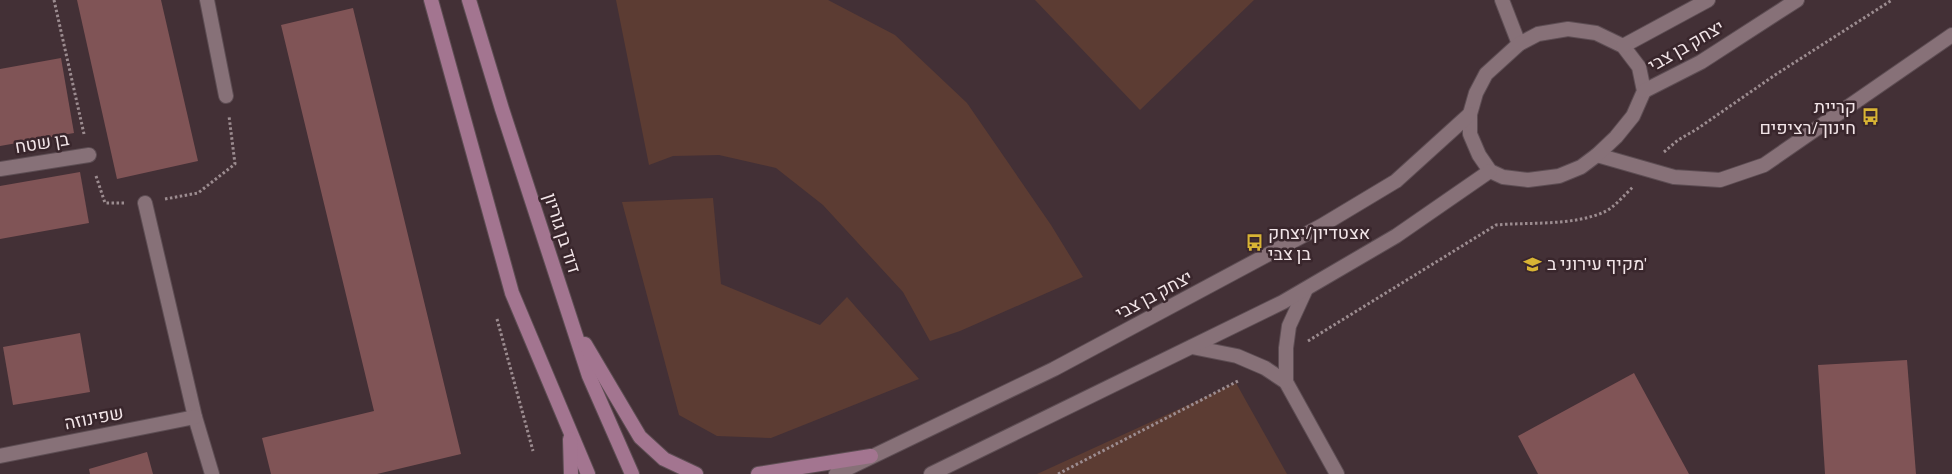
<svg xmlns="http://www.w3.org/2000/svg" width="1952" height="474" viewBox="0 0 1952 474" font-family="Barlow,Heebo,sans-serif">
  <rect width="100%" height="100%" fill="#433036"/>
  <g fill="#5c3c33">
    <polygon points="616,0 828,0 895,35 967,103 1051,225 1083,277 960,331 930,341 903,292 823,205 776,168 719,155 673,156 649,165"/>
    <polygon points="1035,0 1254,0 1140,110"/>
    <polygon points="713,198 721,284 820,325 847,297 919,379 771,438 717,436 679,415 622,202"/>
    <polygon points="1236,383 1287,474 1037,474"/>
  </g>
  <g fill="#805456">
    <polygon points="77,0 161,0 198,161 117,179"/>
    <polygon points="353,8 461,454 377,474 271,474 262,438 374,411 281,25"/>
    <polygon points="61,58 74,133 0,146 0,69"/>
    <polygon points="80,172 89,223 0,239 0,186"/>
    <polygon points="80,333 90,392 13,405 3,347"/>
    <polygon points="1907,360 1916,474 1825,474 1818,365"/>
    <polygon points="1634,373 1689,474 1538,474 1518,436"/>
    <polygon points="147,452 153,474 90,474 89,469"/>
  </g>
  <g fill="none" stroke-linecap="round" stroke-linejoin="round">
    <defs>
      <g id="minor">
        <polyline points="207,0 226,96"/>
        <polyline points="1502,0 1519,44"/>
        <polyline points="1597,155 1674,177 1720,180 1764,165 1952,35"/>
        <polyline points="0,169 89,155"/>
        <polyline points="145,203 195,417 212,474"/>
        <polyline points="1192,347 1237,356 1265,368 1286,382 1337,474"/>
        <polyline points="1286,382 1286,348 1289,326 1306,289"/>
        <polyline points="0,456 195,417"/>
      </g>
      <g id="tertiary">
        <polygon points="1568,29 1596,33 1623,46 1639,67 1644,91 1633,116 1616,137 1597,155 1581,167 1559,176 1528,180 1503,177 1490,171 1479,155 1470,134 1470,114 1476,93 1486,74 1519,44 1538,34"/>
        <polyline points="1623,46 1708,0"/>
        <polyline points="1644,91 1701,62 1797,0"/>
        <polyline points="836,474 1054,369 1321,226 1396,181 1470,114"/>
        <polyline points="931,474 1283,302 1396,236 1490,171"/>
      </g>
      <g id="secondary">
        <polyline points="431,0 512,293 588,474"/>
        <polyline points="469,0 502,109 589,376 632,474"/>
        <polyline points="585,344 640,437 664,459 696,474"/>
        <polyline points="570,439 571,474"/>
        <polyline points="758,474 871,456"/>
      </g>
    </defs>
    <use href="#minor" stroke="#5d4d53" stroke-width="16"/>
    <use href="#tertiary" stroke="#5d4d53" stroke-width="16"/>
    <use href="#secondary" stroke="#5d4d53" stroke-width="16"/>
    <g stroke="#9c8c90" stroke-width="3" stroke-dasharray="2.5 2.5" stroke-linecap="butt">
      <polyline points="54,0 84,134"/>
      <polyline points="1664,152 1678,140 1697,129 1775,75 1892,0"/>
      <polyline points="96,176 105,203 124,203"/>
      <polyline points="165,199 198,193 235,164 229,116"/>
      <polyline points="497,319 533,451"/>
      <path d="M1308 341 1496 225C1529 222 1573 226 1604 212 1614 208 1625 194 1633 187"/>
      <polyline points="1058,474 1238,381"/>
    </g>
    <use href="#minor" stroke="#877178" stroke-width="14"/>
    <use href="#tertiary" stroke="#877178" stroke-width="14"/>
    <use href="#secondary" stroke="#a37590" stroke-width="14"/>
  </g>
  <defs>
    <symbol id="bus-bare" viewBox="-9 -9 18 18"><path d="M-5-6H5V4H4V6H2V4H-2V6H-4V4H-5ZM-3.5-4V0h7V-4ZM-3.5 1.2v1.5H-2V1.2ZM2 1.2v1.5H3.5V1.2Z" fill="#d8b434" stroke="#39262c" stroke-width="2.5" paint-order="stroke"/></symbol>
    <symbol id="school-bare" viewBox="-9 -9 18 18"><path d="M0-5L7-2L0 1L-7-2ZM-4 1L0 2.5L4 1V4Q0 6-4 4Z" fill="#d8b434" stroke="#39262c" stroke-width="2.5" paint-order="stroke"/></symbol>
  </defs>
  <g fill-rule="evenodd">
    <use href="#bus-bare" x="1858" y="104" width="25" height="25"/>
    <use href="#bus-bare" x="1242" y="230" width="25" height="25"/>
    <use href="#school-bare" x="1520" y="252" width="25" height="25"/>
  </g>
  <g text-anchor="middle" stroke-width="5" stroke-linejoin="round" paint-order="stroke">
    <g font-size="18" fill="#f2e5e8" stroke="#39262c">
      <text transform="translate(1686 46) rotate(-30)" y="6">יצחק בן צבי</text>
      <text transform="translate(42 143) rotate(-9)" y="6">בן שטח</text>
      <text transform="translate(562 233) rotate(72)" y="6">דוד בן גוריון</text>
      <text transform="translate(1154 295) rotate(-28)" y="6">יצחק בן צבי</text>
      <text transform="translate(94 418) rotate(-11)" y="6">שפינוזה</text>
    </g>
    <g font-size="18" fill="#f2e5e8" stroke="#39262c" text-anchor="start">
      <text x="1856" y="113" text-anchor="end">קריית<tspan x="1856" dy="21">חינוך/רציפים</tspan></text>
      <text x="1268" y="239">אצטדיון/יצחק<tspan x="1268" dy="21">בן צבי</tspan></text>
      <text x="1547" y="270">מקיף עירוני ב'</text>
    </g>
  </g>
</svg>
